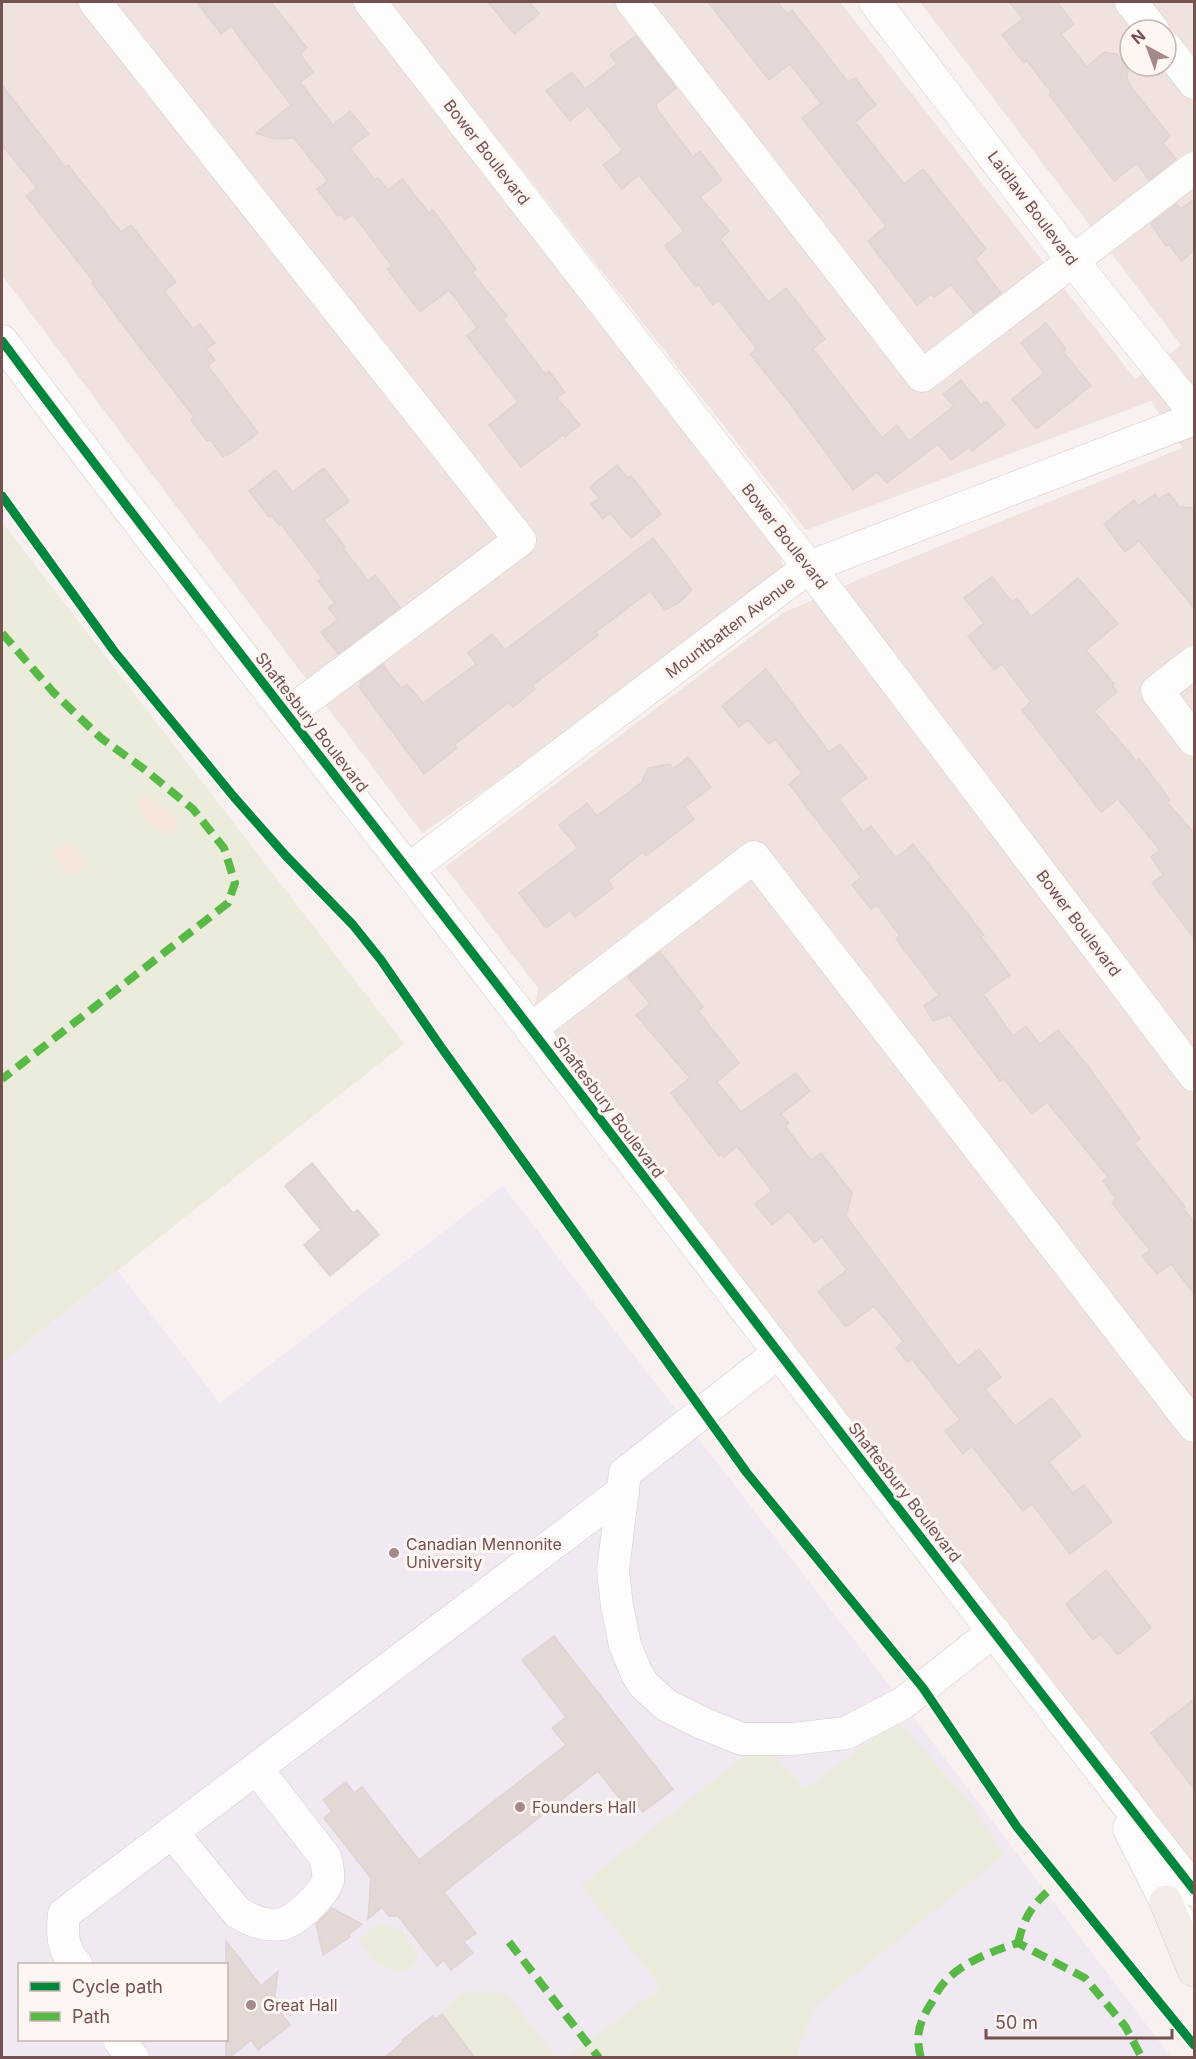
<svg xmlns="http://www.w3.org/2000/svg" width="1196" height="2059" viewBox="0 0 1196 2059" font-family="Inter,sans-serif">
  <rect width="100%" height="100%" fill="#f8f1f0"/>
  <g fill="#f0e2de" fill-rule="evenodd">
    <polygon points="2,2 355,2 777,545 788,583 422,833 2,275"/>
    <path d="M390 2H840L1135 379 1181 345 920 2H1194V1884L531 1029 538 988 445 867 783 613 869 575 1182 448 1151 401 806 530ZM1130 30H1166V66H1130Z"/>
  </g>
  <path fill="#f0e9f1" fill-rule="evenodd" d="M503 1186 903 1703 1171 2057 2 2058V1362L118 1271 220 1403ZM20 1964H226V2040H20Z"/>
  <g fill="#ebecdc">
    <polygon points="2,522 404,1044 2,1362"/>
    <polygon points="898,1720 973,1807 1004,1855 814,2007 796,2057 567,2058 661,1987 581,1885 761,1743 790,1771 805,1789"/>
    <polygon points="380,1923 402,1931 418,1954 416,1963 401,1973 378,1965 359,1939"/>
    <polygon points="462,1992 506,1993 556,2057 475,2057 442,2014"/>
  </g>
  <g fill="#f7e7db">
    <path d="M141 795C148 796 149 798 154 802 166 811 173 805 178 825L174 831 168 834C155 828 134 812 137 798Z"/>
    <path d="M68 843C81 848 91 865 77 874L65 872 54 857V849Z"/>
  </g>
  <g fill="#e4d8d7" stroke="#e0d3d2" stroke-width="1.5">
    <polygon points="197,2 271,2 307,48 300,54 313,72 300,82 333,125 350,111 369,134 350,148 375,180 378,178 388,190 402,179 429,213 433,210 476,269 472,272 507,316 503,319 545,374 549,371 565,392 557,398 580,425 565,437 563,435 521,467 489,425 518,402 467,336 477,327 449,290 420,312 387,269 392,266 353,214 345,220 340,214 338,216 317,189 328,181 294,138 275,139 256,133 291,105 231,26 221,34"/>
    <polygon points="488,2 529,2 539,14 514,34"/>
    <polygon points="708,2 778,2 787,14 792,10 848,82 855,78 876,105 855,122 904,184 923,169 986,249 975,259 1001,293 974,313 951,285 934,297 931,294 917,305 868,241 886,226 802,118 821,103 790,64 769,80"/>
    <polygon points="1009,2 1057,2 1074,24 1061,34 1087,67 1104,52 1117,54 1128,68 1127,80 1131,87 1170,136 1163,143 1176,159 1149,180 1137,163 1114,181 1049,94 1051,92 1027,61 1024,63 1002,35 1023,19"/>
    <polygon points="636,36 676,88 656,104 657,107 656,108 693,157 700,151 722,180 700,197 729,231 720,239 768,302 786,288 825,339 813,349 882,438 897,425 909,441 954,406 943,394 961,380 981,405 986,401 1005,425 972,451 969,447 951,460 938,444 887,483 877,472 853,490 792,406 750,354 757,349 719,300 713,305 699,285 696,287 665,246 684,231 639,175 622,189 603,165 623,150 588,106 570,121 546,91 572,72 585,89 617,64 610,55"/>
    <polygon points="2,85 65,167 68,165 121,232 131,225 176,282 164,291 193,329 200,324 215,343 206,349 215,360 208,366 258,433 228,455 227,454 223,457 211,440 207,441 191,420 194,417 129,333 92,283 94,282 26,196 37,188 2,145"/>
    <polygon points="1194,199 1194,250 1182,261 1169,245 1166,246 1151,224 1177,204 1181,209"/>
    <polygon points="1046,323 1066,349 1063,352 1091,386 1036,429 1012,399 1044,373 1021,343"/>
    <polygon points="617,465 628,478 631,476 661,514 631,538 610,513 603,519 591,504 599,498 590,487"/>
    <polygon points="324,468 349,501 324,520 345,547 343,548 368,581 375,575 400,607 338,654 321,632 338,620 328,608 335,603 318,581 322,578 281,524 279,525 272,516 269,517 249,491 276,470 292,492"/>
    <polygon points="1169,493 1179,507 1194,508 1194,608 1139,541 1125,552 1104,524 1134,500 1138,506 1155,494 1159,499"/>
    <polygon points="653,538 692,590 680,602 665,610 650,591 596,632 598,635 532,686 535,689 513,707 509,702 455,744 457,748 424,774 359,687 362,685 360,682 383,665 401,688 407,684 423,703 476,664 468,653 492,634 505,650"/>
    <polygon points="992,577 1012,602 1017,598 1031,617 1078,578 1118,624 1086,650 1114,684 1112,686 1117,692 1094,711 1137,762 1139,759 1144,765 1170,800 1167,802 1194,833 1194,938 1152,883 1163,875 1151,857 1160,850 1118,799 1101,812 1022,710 1031,702 1002,664 994,670 968,636 984,623 964,598"/>
    <polygon points="766,669 829,752 840,744 867,778 839,799 863,832 871,826 896,858 913,844 984,935 981,937 1010,975 983,994 1013,1036 1026,1026 1040,1044 1058,1030 1090,1069 1140,1139 1134,1143 1185,1207 1183,1208 1194,1222 1194,1294 1171,1264 1157,1274 1142,1256 1150,1250 1112,1203 1116,1198 1103,1181 1108,1177 1047,1102 1032,1114 1004,1079 1000,1081 950,1015 933,1021 924,1006 939,995 896,939 899,935 877,905 871,909 852,885 861,877 789,784 802,773 775,739 769,744 748,720 739,727 722,706"/>
    <polygon points="688,757 711,787 685,807 694,819 646,856 643,852 608,880 613,888 575,917 570,910 546,928 519,893 578,848 559,825 587,803 597,816 642,782 648,768 670,764 673,769"/>
    <polygon points="660,952 703,1007 698,1011 739,1063 717,1082 741,1112 796,1073 810,1091 781,1114 789,1123 785,1126 811,1160 821,1153 852,1193 846,1216 958,1366 979,1349 1001,1377 985,1389 1015,1426 1052,1398 1081,1436 1049,1462 1073,1493 1084,1485 1112,1522 1070,1554 1032,1504 1023,1511 972,1446 963,1454 945,1431 960,1420 912,1359 907,1362 896,1348 903,1341 874,1306 846,1327 818,1292 847,1270 822,1237 814,1243 789,1211 772,1225 755,1204 772,1191 737,1146 724,1157 721,1154 719,1156 671,1093 690,1078 636,1015 650,1004 628,977"/>
    <polygon points="312,1163 353,1213 358,1210 379,1235 330,1276 304,1245 321,1230 285,1186"/>
    <polygon points="1106,1570 1151,1628 1118,1655 1101,1634 1093,1640 1066,1604"/>
    <polygon points="554,1636 673,1789 643,1812 630,1796 623,1803 598,1771 444,1892 476,1933 464,1942 473,1953 451,1970 444,1960 437,1966 398,1916 389,1916 382,1907 368,1919 371,1878 324,1818 332,1811 323,1800 346,1782 354,1793 362,1787 419,1860 566,1745 552,1728 566,1717 522,1660"/>
    <polygon points="1194,1699 1194,1789 1151,1733"/>
    <polygon points="332,1908 362,1924 348,1935 350,1937 323,1955 316,1924"/>
    <polygon points="226,1941 261,1986 278,1971 274,2004 290,2025 258,2050 251,2040 229,2058 226,2058"/>
    <polygon points="442,2014 475,2058 384,2058 403,2042 402,2040 433,2016 436,2019"/>
  </g>
  <g fill="none" stroke-linecap="round" stroke-linejoin="round">
    <defs>
      <g id="minor">
        <polyline points="95,2 520,540 287,714"/>
        <polyline points="370,2 809,567 1194,1075"/>
        <polyline points="632,2 922,376 1194,168"/>
        <polyline points="875,2 1073,261 1194,412"/>
        <polyline points="1131,2 1153,30"/>
        <polyline points="1166,47 1194,83"/>
        <path d="M2 341C168 564 341 782 511 1003 738 1299 964 1596 1194 1890"/>
        <polyline points="1194,662 1157,691 1194,740"/>
        <polyline points="408,870 809,567 1194,419"/>
        <polyline points="531,1029 754,857 1194,1426"/>
        <polyline points="778,1353 625,1473 613,1570 617,1606 625,1645 637,1674 644,1685 666,1705 702,1723 742,1739 793,1739 846,1733 903,1703 994,1631"/>
        <polyline points="1129,1829 1166,1902 1182,1924"/>
        <path d="M172 1832 237 1912C250 1920 266 1927 282 1924 296 1921 324 1894 328 1880 329 1872 327 1864 325 1857L257 1769"/>
        <path d="M76 1964C62 1950 62 1933 64 1914L623 1491"/>
        <polyline points="119,2040 133,2058"/>
      </g>
      <polyline id="major" points="1166,1902 1194,1970"/>
    </defs>
    <use href="#minor" stroke="#d6cdcc" stroke-width="33"/>
    <use href="#major" stroke="#d9cdcc" stroke-width="34"/>
    <use href="#minor" stroke="#fefdfd" stroke-width="32"/>
    <use href="#major" stroke="#f2ebe8" stroke-width="33"/>
    <g stroke="#58b947" stroke-width="8" stroke-dasharray="15 8" stroke-linecap="butt">
      <polyline points="2,633 53,692 101,738 144,769 193,809 224,848 235,883 228,903 2,1079"/>
      <polyline points="509,1942 599,2058"/>
      <path d="M1018 1943C1024 1919 1029 1909 1047 1892"/>
      <path d="M921 2058C915 2036 919 2023 930 2005 934 1999 937 1991 942 1985 960 1963 992 1951 1018 1943L1085 1978 1125 2026 1142 2058"/>
    </g>
    <defs>
      <g id="cycleway">
        <path d="M2 341C168 564 341 782 511 1003 738 1299 964 1596 1194 1890"/>
        <polyline points="2,496 114,651 234,797 286,856 353,925 381,960 441,1047 747,1473 923,1688 1017,1827 1194,2045"/>
      </g>
    </defs>
    <use href="#cycleway" stroke="#fef6f2" stroke-width="13"/>
    <use href="#cycleway" stroke="#00873e" stroke-width="9"/>
  </g>
  <g fill="#a38988" stroke="#fef6f2" stroke-width="2">
    <circle cx="394" cy="1553" r="6"/>
    <circle cx="520" cy="1807" r="6"/>
    <circle cx="251" cy="2005" r="6"/>
  </g>
  <g text-anchor="middle" stroke-width="6" stroke-linejoin="round" paint-order="stroke">
    <g font-size="16" fill="#755150" stroke="#fef6f2">
      <text transform="translate(487 152) rotate(52)" y="6">Bower Boulevard</text>
      <text transform="translate(1033 208) rotate(53)" y="6">Laidlaw Boulevard</text>
      <text transform="translate(785 536) rotate(52)" y="6">Bower Boulevard</text>
      <text transform="translate(730 627) rotate(-37)" y="6">Mountbatten Avenue</text>
      <text transform="translate(312 722) rotate(52)" y="6">Shaftesbury Boulevard</text>
      <text transform="translate(1079 923) rotate(53)" y="6">Bower Boulevard</text>
      <text transform="translate(609 1107) rotate(53)" y="6">Shaftesbury Boulevard</text>
      <text transform="translate(905 1492) rotate(52)" y="6">Shaftesbury Boulevard</text>
    </g>
    <g font-size="16" fill="#755150" stroke="#fef6f2" text-anchor="start">
      <text x="406" y="1550">Canadian Mennonite<tspan x="406" dy="18">University</tspan></text>
      <text x="532" y="1813">Founders Hall</text>
      <text x="263" y="2011">Great Hall</text>
    </g>
  </g>
  <rect width="1196" height="2059" fill="none" stroke="#755150" stroke-width="6"/>
  <rect x="18" y="1963" width="210" height="78" fill="#fef6f2" stroke="#c7b4b1" stroke-width="1.5"/>
  <rect x="30" y="1982" width="30" height="9" fill="#00873e" stroke="#c7b4b1" stroke-width="1.5"/>
  <text x="72" y="1993" font-size="18" fill="#755150">Cycle path</text>
  <rect x="30" y="2012" width="30" height="9" fill="#58b947" stroke="#c7b4b1" stroke-width="1.5"/>
  <text x="72" y="2023" font-size="18" fill="#755150">Path</text>
  <g transform="translate(1148 48) rotate(319)"><circle r="28" fill="#fef6f2" stroke="#c7b4b1" stroke-width="1.5"/>
  <path d="M0-4.5L10 22L0 15L-10 22Z" fill="#a38988"/>
  <text y="-9" font-size="16" font-weight="bold" text-anchor="middle" fill="#755150">N</text>
  </g>
  <path d="M986 2029v9h186v-9" fill="none" stroke="#755150" stroke-width="3"/>
  <text x="995" y="2029" font-size="18" fill="#755150" stroke="#fef6f2" stroke-width="4.5" paint-order="stroke">50 m</text>
</svg>
